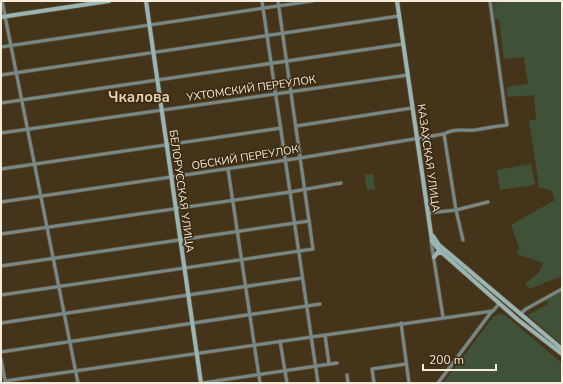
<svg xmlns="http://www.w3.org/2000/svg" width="563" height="384" viewBox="0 0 563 384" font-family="'Nunito Sans',sans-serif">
  <rect width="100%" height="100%" fill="#44341a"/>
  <g fill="#3f5137">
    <polygon points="507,1 562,1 562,276 529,289 525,284 539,272 543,263 517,254 519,247 511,225 555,200 551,190 539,187 529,120 536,120 534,95 507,97 507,87 528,84 524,57 504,59 499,19 495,19 493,3"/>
    <polygon points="531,164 535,185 500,190 497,170"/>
    <polygon points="373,174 375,189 367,190 365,175"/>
    <polygon points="562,291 562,345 528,315 548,304 546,300"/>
    <polygon points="500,314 505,315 562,363 562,383 443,383 493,317"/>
  </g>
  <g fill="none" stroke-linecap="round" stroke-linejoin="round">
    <defs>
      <g id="minor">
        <polyline points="2,1 78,383"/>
        <polyline points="262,1 318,383"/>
        <polyline points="1,47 312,1"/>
        <polyline points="1,75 399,16"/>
        <polyline points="1,103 403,44"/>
        <polyline points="296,126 412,108"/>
        <polyline points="1,133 408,75"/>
        <polyline points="444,134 456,210 463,240"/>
        <polyline points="1,169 281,128"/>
        <polyline points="228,169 260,383"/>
        <path d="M1 202 300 158 444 134C454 128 464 131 475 130 486 128 497 126 507 125L490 1"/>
        <polyline points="428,213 456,210 488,202"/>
        <polyline points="1,234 290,192 341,183"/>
        <polyline points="431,241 443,317"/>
        <polyline points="1,266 309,221"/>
        <polyline points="1,295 313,249 278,1"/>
        <polyline points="520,314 526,309 562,289"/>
        <polyline points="1,323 302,278"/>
        <polyline points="401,323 409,383"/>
        <polyline points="325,335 329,364"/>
        <polyline points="280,341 287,383"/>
        <polyline points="1,352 320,304"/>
        <polyline points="1,359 5,381"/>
        <polyline points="347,375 348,383"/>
        <polyline points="5,381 493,311 499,304"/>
        <polyline points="202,383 337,363"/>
        <polyline points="374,383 372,369 406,364"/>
        <polyline points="438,383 492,311"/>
      </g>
      <g id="secondary">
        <polyline points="146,1 201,383"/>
        <polyline points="397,1 432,241 439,250 517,319 562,354"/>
        <polyline points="1,17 109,1"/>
        <polyline points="433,236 439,245 562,349"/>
        <polyline points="434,257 437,253 441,253"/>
      </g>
    </defs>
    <use href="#minor" stroke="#605139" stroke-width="4.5"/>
    <use href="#secondary" stroke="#605139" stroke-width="5.5"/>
    <use href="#minor" stroke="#768887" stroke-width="3"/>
    <use href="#secondary" stroke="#99b5b4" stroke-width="4"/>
  </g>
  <g text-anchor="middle" stroke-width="3" stroke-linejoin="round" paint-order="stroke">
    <g font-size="11" fill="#f5ebdc" stroke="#392a10">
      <text transform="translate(251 88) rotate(-8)" y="4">УХТОМСКИЙ ПЕРЕУЛОК</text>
      <text transform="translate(245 157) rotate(-9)" y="4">ОБСКИЙ ПЕРЕУЛОК</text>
      <text transform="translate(429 158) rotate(82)" y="4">КАЗАХСКАЯ УЛИЦА</text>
      <text transform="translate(182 191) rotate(82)" y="4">БЕЛОРУССКАЯ УЛИЦА</text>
    </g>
    <g font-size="15" font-weight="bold" fill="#e4d1b3" stroke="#392a10">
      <text x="139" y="102">Чкалова</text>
    </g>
  </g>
  <rect width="563" height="384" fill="none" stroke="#f5ebdc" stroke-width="4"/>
  <path d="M423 364v6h73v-6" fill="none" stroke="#f5ebdc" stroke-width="2"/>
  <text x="429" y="364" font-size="12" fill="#f5ebdc" stroke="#392a10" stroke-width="3" paint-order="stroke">200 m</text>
</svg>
